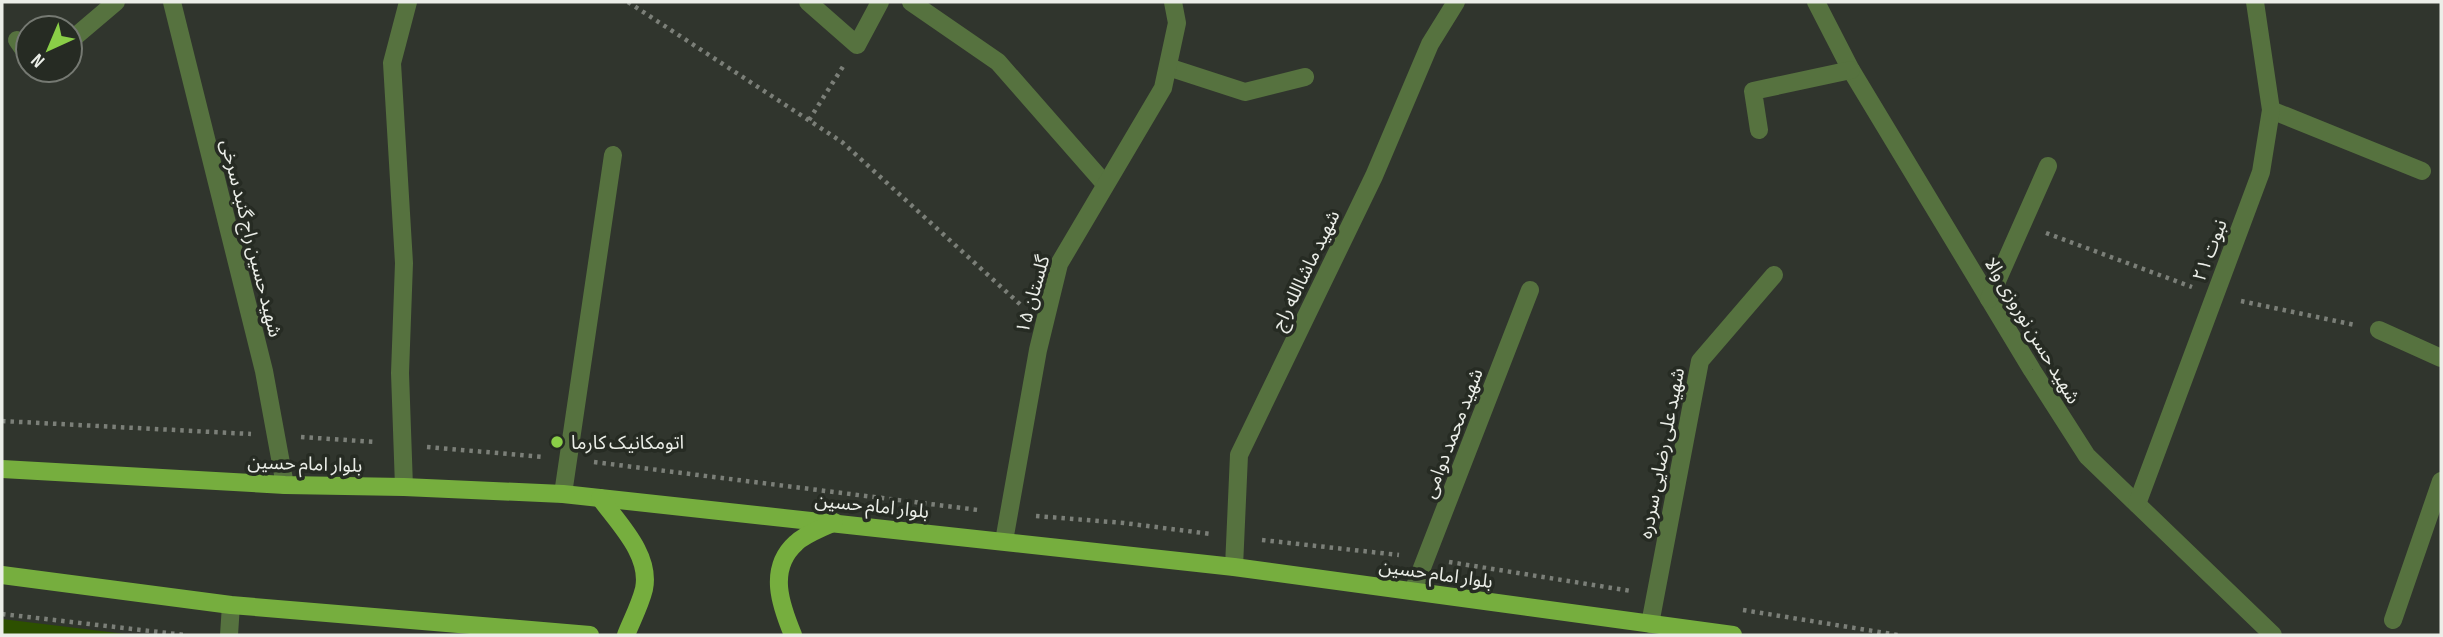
<svg xmlns="http://www.w3.org/2000/svg" width="2443" height="637" viewBox="0 0 2443 637" font-family="'Sofia Sans Condensed','Noto Sans Arabic',sans-serif">
  <rect width="100%" height="100%" fill="#30352d"/>
  <polygon fill="#2d5000" points="2,619 134,635 2,635"/>
  <g fill="none" stroke-linecap="round" stroke-linejoin="round">
    <g stroke="#7b7f78" stroke-width="4.5" stroke-dasharray="3.5 5" stroke-linecap="butt">
      <polyline points="628,2 842,142 1022,306"/>
      <polyline points="809,120 844,65"/>
      <polyline points="2046,233 2192,287"/>
      <polyline points="2241,301 2355,325"/>
      <polyline points="2,421 251,434"/>
      <polyline points="301,437 376,442"/>
      <polyline points="427,447 544,457"/>
      <polyline points="594,462 978,510"/>
      <polyline points="1036,516 1124,523 1211,534"/>
      <polyline points="1262,540 1399,555"/>
      <polyline points="1449,562 1631,591"/>
      <polyline points="1743,610 1898,635"/>
      <polyline points="2,614 185,635"/>
    </g>
    <g stroke="#56723f" stroke-width="18">
      <polyline points="172,2 264,371 285,485"/>
      <polyline points="808,2 857,45 880,2"/>
      <polyline points="911,2 998,62 1105,184"/>
      <polyline points="1816,2 1851,70 2032,370 2087,456 2273,635"/>
      <polyline points="17,40 28,56"/>
      <polyline points="70,41 116,2"/>
      <polyline points="1168,67 1245,92 1305,77"/>
      <polyline points="2271,110 2422,171"/>
      <polyline points="1759,130 1753,91 1851,70"/>
      <polyline points="1989,299 2048,166"/>
      <polyline points="2379,330 2441,358"/>
      <polyline points="404,487 400,373 404,263 392,63 408,2"/>
      <polyline points="563,494 613,155"/>
      <polyline points="2137,504 2261,172 2271,110 2255,2"/>
      <polyline points="1004,541 1038,350 1059,264 1163,88 1177,23 1173,2"/>
      <polyline points="1234,567 1239,455 1374,176 1430,44 1456,2"/>
      <polyline points="1413,591 1530,290"/>
      <polyline points="2393,620 2441,481"/>
      <polyline points="1650,624 1700,361 1774,275"/>
      <polyline points="229,635 231,605"/>
    </g>
    <g stroke="#76ae3e" stroke-width="18">
      <polyline points="2,469 285,485 404,487 563,494 1234,567 1733,635"/>
      <path d="M600 498C619 524 651 555 644 589 640 605 632 620 626 635"/>
      <polyline points="2,575 231,605 590,635"/>
      <path d="M793 635C781 606 767 569 796 543 805 534 823 528 834 522"/>
    </g>
  </g>
  <circle fill="#8ace47" stroke="#262b23" stroke-width="2.5" cx="557" cy="442" r="7"/>
  <g text-anchor="middle" stroke-width="7" stroke-linejoin="round" paint-order="stroke">
    <g font-size="19" fill="#ebeee8" stroke="#262b23">
      <text transform="translate(252 238) rotate(76)" y="7">شهید حسین راج گنبد سرخی</text>
      <text transform="translate(2209 250) rotate(-69)" y="7">نبوت ۲۱</text>
      <text transform="translate(1305 270) rotate(-64)" y="7">شهید ماشاالله راج</text>
      <text transform="translate(1032 294) rotate(-74)" y="7">گلستان ۱۵</text>
      <text transform="translate(2033 330) rotate(59)" y="7">شهید حسن نوروزی والا</text>
      <text transform="translate(1452 433) rotate(-69)" y="7">شهید محمد دوامی</text>
      <text transform="translate(1661 453) rotate(-79)" y="7">شهید علی رضایی سردره</text>
      <text transform="translate(305 463) rotate(2)" y="7">بلوار امام حسین</text>
      <text transform="translate(872 505) rotate(6)" y="7">بلوار امام حسین</text>
      <text transform="translate(1436 573) rotate(8)" y="7">بلوار امام حسین</text>
    </g>
    <g font-size="19" fill="#ebeee8" stroke="#262b23" text-anchor="start">
      <text x="571" y="449">اتومکانیک کارما</text>
    </g>
  </g>
  <rect width="2443" height="637" fill="none" stroke="#ebeee8" stroke-width="7"/>
  <g transform="translate(49 49) rotate(224)"><circle r="33" fill="#262b23" stroke="#757972" stroke-width="2"/>
  <path d="M0-5L12 26L0 18L-12 26Z" fill="#8ace47"/>
  <text y="-10" font-size="19" font-weight="bold" text-anchor="middle" fill="#ebeee8">N</text>
  </g>
</svg>
